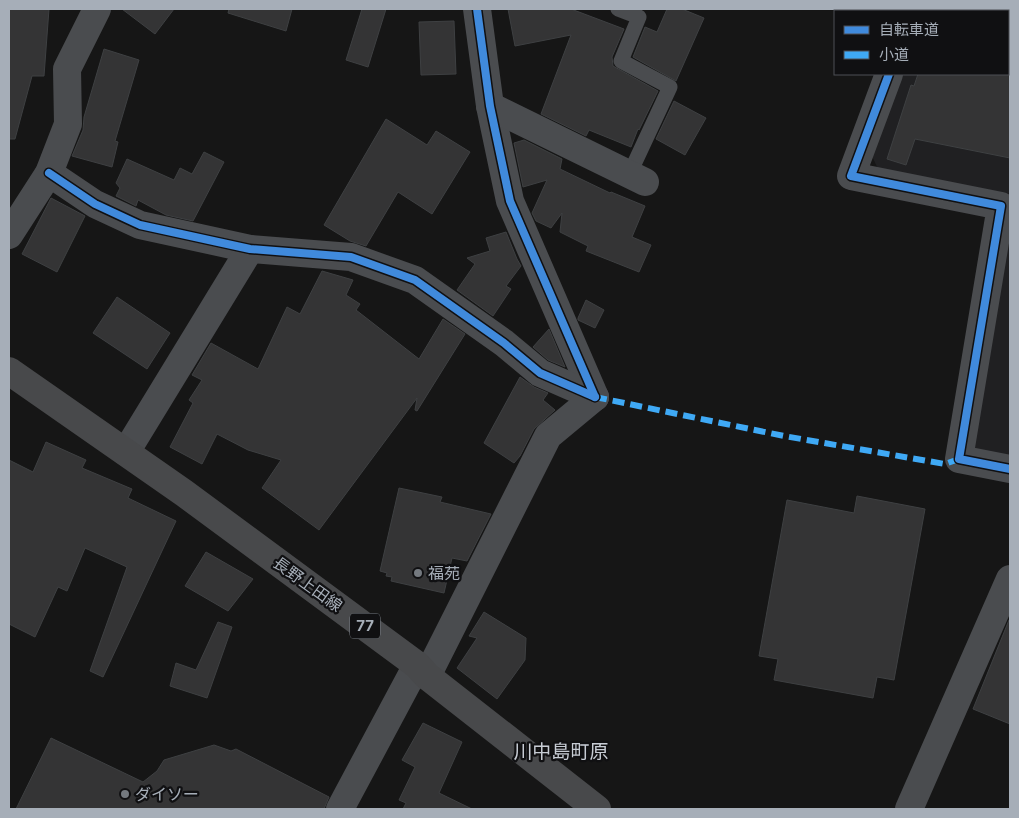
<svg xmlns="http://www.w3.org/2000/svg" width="1019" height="818" viewBox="0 0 1019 818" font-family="Inter,'Noto Sans JP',sans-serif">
  <rect width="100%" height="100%" fill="#161616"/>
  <g fill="#202022">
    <polygon points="925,9 1010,9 1010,194 878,169 872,156 902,74 1008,74 1008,11 924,11"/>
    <polygon points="1010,203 1010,461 977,454 967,444"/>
  </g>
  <g fill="#343435" stroke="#3e4042">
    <polygon points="9,9 49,9 44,76 32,76 15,139 9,139"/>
    <polygon points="122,9 174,9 155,34"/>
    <polygon points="229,9 292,9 286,31 228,13"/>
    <polygon points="362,9 386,9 368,67 346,60"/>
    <polygon points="508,9 571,9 624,29 612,57 613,66 658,91 639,130 638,129 631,147 589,130 586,136 541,114 571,35 515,46"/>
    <polygon points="667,9 682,9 704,18 676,81 633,57 645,27 657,32"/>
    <polygon points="454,21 456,74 421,75 419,22"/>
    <polygon points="104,49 139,60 115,141 118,142 112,167 72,156 83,130 84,117"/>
    <polygon points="918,74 1010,74 1010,158 915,139 906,165 887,159 911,85 914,86"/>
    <polygon points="674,101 706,118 685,155 656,139"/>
    <polygon points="386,119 427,145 436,131 470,152 432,214 398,192 366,246 350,241 324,225"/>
    <polygon points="524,140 562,159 560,169 610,193 611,192 645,206 632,237 651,245 639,272 586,251 588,246 560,232 562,213 551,228 536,221 532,213 547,180 523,187 514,143"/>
    <polygon points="204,152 224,162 193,221 166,215 138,200 136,206 116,196 120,188 116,183 127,159 174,180 180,168 192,174"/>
    <polygon points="51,198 85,216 57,272 22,254"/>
    <polygon points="506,232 517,259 521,266 506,286 511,289 493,316 457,290 475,264 467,258 490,251 486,238"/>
    <polygon points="322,271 353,280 346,295 360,304 356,310 419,359 443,319 465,334 417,411 415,410 417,398 319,530 262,488 281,460 248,450 217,434 202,464 170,447 193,403 189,400 202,380 192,375 211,343 258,369 287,307 300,314"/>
    <polygon points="117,297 170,333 147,369 93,333"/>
    <polygon points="586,300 604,310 595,328 578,320 578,318"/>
    <polygon points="549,329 565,367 548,360 533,347"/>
    <polygon points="520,377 534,387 548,393 543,400 555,410 534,429 520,456 514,463 484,443"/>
    <polygon points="46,442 86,460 82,468 132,489 128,498 176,521 103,677 90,671 127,567 85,548 67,591 58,587 35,637 9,624 9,460 33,472"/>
    <polygon points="399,488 442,497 440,502 491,514 467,561 452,558 444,593 391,581 392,577 386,576 387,573 380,571"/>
    <polygon points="857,496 925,509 894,680 877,677 873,698 774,680 778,659 759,656 787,500 854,513"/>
    <polygon points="206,552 253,579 228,611 185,586"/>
    <polygon points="484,612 526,638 525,660 497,699 457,668 477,638 469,636"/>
    <polygon points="1009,620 1010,620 1010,724 973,709"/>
    <polygon points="218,622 232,627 207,698 170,686 176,663 196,670"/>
    <polygon points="423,723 462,742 439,793 472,809 403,809 406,803 399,800 415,767 402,760"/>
    <polygon points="51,738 143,782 157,771 164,760 214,745 231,751 236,749 329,797 324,809 16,809"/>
  </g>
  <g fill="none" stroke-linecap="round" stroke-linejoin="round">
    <polyline stroke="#4a4c4f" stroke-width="15" points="618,9 639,17 621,61 670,87 629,175"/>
    <g stroke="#4a4c4f" stroke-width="28">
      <polyline points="477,9 490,106 510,201 595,397"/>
      <polyline points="913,11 914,9"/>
      <polyline points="889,74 851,176 1001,206 959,459 1010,469"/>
      <polyline points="490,106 645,182"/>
      <polyline points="49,173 95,204 140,225 250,249 351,257 415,280 504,343 540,373 595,397"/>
      <polyline points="9,235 49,173 68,124 67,69 97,9"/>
      <polyline points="126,452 250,249"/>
      <polyline points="427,676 548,436 595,397"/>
      <polyline points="340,809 417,665"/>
      <polyline points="909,809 1010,579"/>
    </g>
    <polyline stroke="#48494b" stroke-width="28" points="9,371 184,493 417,665 427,676 597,809"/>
    <polyline stroke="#3fa9f5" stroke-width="6" stroke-dasharray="12 6" stroke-linecap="butt" points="595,397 784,436 945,464 959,459"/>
    <defs>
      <g id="cycleway">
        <polyline points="477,9 490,106 510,201 595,397"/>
        <polyline points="889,74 851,176 1001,206 959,459 1010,469"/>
        <polyline points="49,173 95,204 140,225 250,249 351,257 415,280 504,343 540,373 595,397"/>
      </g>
    </defs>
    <use href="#cycleway" stroke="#101012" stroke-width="11"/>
    <use href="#cycleway" stroke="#408adc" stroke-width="8"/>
  </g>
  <g fill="#74797f" stroke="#101012" stroke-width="2">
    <circle cx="418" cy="573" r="5"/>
    <circle cx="125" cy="794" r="5"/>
  </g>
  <g text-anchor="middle" stroke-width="4.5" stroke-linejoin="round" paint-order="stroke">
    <rect fill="#101012" stroke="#797f86" stroke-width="1" x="350" y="613.5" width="30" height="25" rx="4"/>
    <g font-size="15" font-weight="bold" fill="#a6aeb8">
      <text x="365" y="631">77</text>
    </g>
    <g font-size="16" fill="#a6aeb8" stroke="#101012" text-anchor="start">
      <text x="428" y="579">福苑</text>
      <text x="135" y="800">ダイソー</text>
    </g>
    <g font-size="16" fill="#a6aeb8" stroke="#101012">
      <text transform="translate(308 584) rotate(36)" y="6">長野上田線</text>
    </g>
    <g font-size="19" fill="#c7ccd4" stroke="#101012">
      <text x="561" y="758">川中島町原</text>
    </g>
  </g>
  <rect width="1019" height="818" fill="none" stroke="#a6aeb8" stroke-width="20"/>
  <rect x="834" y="10" width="175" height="65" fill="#101012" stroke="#4c4f54"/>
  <rect x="844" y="26" width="25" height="8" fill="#408adc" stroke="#4c4f54"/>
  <text x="879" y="35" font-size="15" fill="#a6aeb8">自転車道</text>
  <rect x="844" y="51" width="25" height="8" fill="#3fa9f5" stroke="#4c4f54"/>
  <text x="879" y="60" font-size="15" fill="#a6aeb8">小道</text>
</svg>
